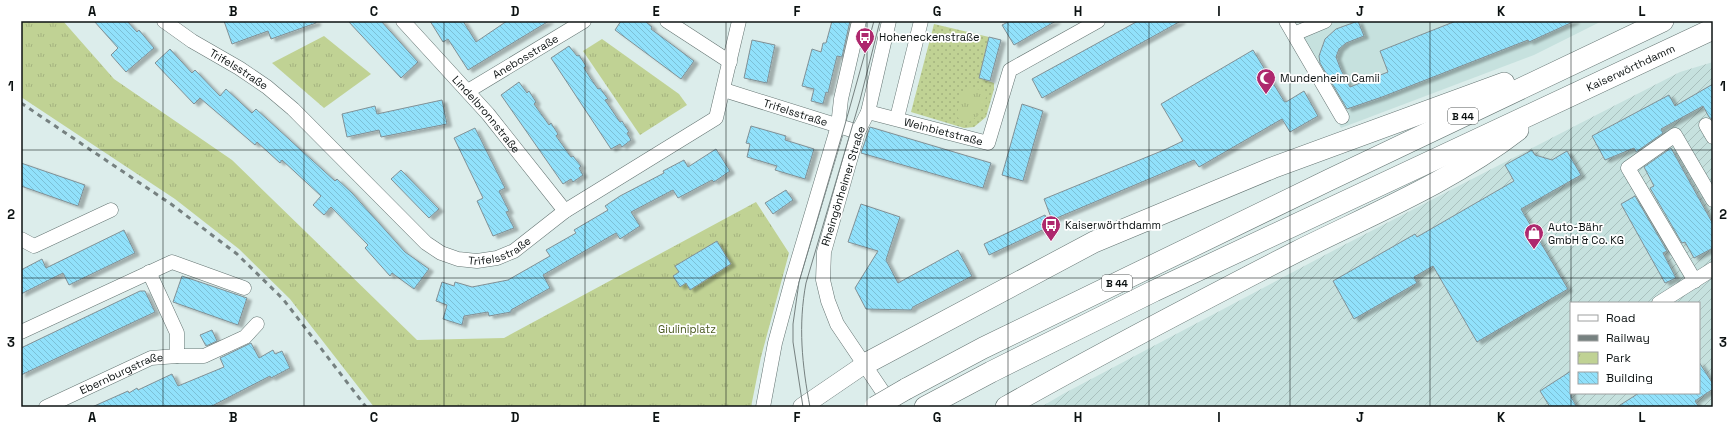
<svg xmlns="http://www.w3.org/2000/svg" width="1734" height="428" viewBox="0 0 1734 428" font-family="'Space Grotesk',sans-serif">
  <defs>
    <pattern id="industrial-furrows" width="10" height="10" patternUnits="userSpaceOnUse"><rect width="10" height="10" fill="#c6e1de"/><path d="M-1 1l2-2M0 10L10 0M9 11l2-2" fill="none" stroke="#a9c0bd"/></pattern>
    <pattern id="grass-dots" width="8" height="8" patternUnits="userSpaceOnUse"><rect width="8" height="8" fill="#c0d294"/><path d="M2 2h.1M6 6h.1" fill="none" stroke="#a4b37f" stroke-width="1.8" stroke-linecap="round"/></pattern>
    <pattern id="park-tufts" width="24" height="20" patternUnits="userSpaceOnUse"><rect width="24" height="20" fill="#c0d294"/><path d="M3 7l-1-3M5 7V3M7 7l1-3M15 17l-1-3M17 17v-4M19 17l1-3" fill="none" stroke="#a4b37f"/></pattern>
    <pattern id="building-back-hatch" width="6" height="6" patternUnits="userSpaceOnUse"><rect width="6" height="6" fill="#91e1fb"/><path d="M-1 5l2 2M0 0l6 6M5-1l2 2" fill="none" stroke="#7cc0d6"/></pattern>
    <filter id="shadow"><feDropShadow dx="4.5" dy="2.5" stdDeviation="1" flood-color="#0004"/></filter>
  </defs>
  <rect width="100%" height="100%" fill="#dcedeb"/>
  <polygon fill="#c6e1de" points="1336,21 1602,21 1534,55 1341,128 1293,40"/>
  <path fill="url(#industrial-furrows)" fill-rule="evenodd" d="M1713 62V407H1041L1063 394 1342 246 1569 129 1680 72ZM1571 303H1699V393H1571Z"/>
  <polygon fill="url(#grass-dots)" points="934,24 989,37 979,78 994,83 994,89 986,117 974,127 964,128 911,112"/>
  <g fill="url(#park-tufts)">
    <polygon points="21,21 63,21 114,79 232,160 417,340 504,338 756,202 789,253 761,357 751,407 374,407 290,299 239,249 175,199 21,97"/>
    <polygon points="324,36 371,74 324,108 272,63"/>
    <polygon points="602,39 679,94 687,105 640,135 583,51"/>
    <polygon points="969,88 983,90 987,95 978,116 969,122 959,119 957,116 960,97"/>
  </g>
  <g fill="url(#building-back-hatch)" stroke="#819095" filter="url(#shadow)">
    <polygon points="94,21 127,21 137,32 139,30 154,48 126,72 111,55 118,48"/>
    <polygon points="224,21 316,21 316,23 271,39 268,31 232,44"/>
    <polygon points="348,21 381,21 418,62 401,78"/>
    <polygon points="430,21 463,21 476,42 507,21 549,21 468,70 448,39 443,42"/>
    <polygon points="621,21 645,21 652,27 651,29 694,61 681,79 615,30"/>
    <polygon points="832,21 850,21 842,57 837,56 828,93 826,92 823,104 811,101 814,89 802,86 812,49 821,52 823,43 826,43"/>
    <polygon points="1010,21 1056,21 1014,45 1002,25"/>
    <polygon points="1138,21 1181,21 1042,98 1032,79"/>
    <polygon points="1358,21 1364,36 1346,43 1339,49 1336,57 1341,70 1350,87 1388,72 1380,51 1456,21 1575,21 1529,42 1528,40 1382,97 1347,109 1320,63 1319,56 1325,39 1336,29"/>
    <polygon points="989,37 1001,40 990,81 979,78"/>
    <polygon points="752,40 775,45 767,83 744,78"/>
    <polygon points="569,46 577,56 579,55 586,66 584,68 591,79 598,89 600,88 608,99 605,100 620,122 622,121 629,132 627,133 631,140 622,147 620,144 611,149 551,58"/>
    <polygon points="170,49 192,73 195,70 220,96 226,89 252,113 256,109 335,181 337,179 352,193 405,252 429,269 414,289 392,273 390,276 365,248 368,245 331,207 324,215 313,205 321,196 282,160 280,163 257,142 255,145 200,98 194,104 155,63"/>
    <polygon points="1253,50 1284,101 1286,102 1304,91 1318,116 1290,132 1282,119 1199,167 1194,160 1052,220 1044,199 1164,150 1183,141 1161,104"/>
    <polygon points="519,82 527,93 529,91 536,102 534,104 549,125 551,123 558,134 556,136 571,157 573,156 581,166 579,168 583,175 573,182 571,179 563,184 501,95"/>
    <polygon points="1713,84 1713,120 1709,117 1703,106 1661,129 1663,133 1636,152 1634,148 1605,160 1592,136 1669,95 1675,106"/>
    <polygon points="442,100 447,124 381,137 379,130 347,137 342,114 375,106 377,114"/>
    <polygon points="1022,104 1043,111 1023,181 1002,175"/>
    <polygon points="751,126 786,136 785,140 814,149 805,179 775,170 777,166 747,157 750,144 746,143"/>
    <polygon points="870,127 991,163 983,188 861,153"/>
    <polygon points="475,128 505,188 499,191 509,211 506,212 514,228 493,236 477,201 483,198 454,138"/>
    <polygon points="1671,148 1713,224 1713,248 1694,258 1685,242 1682,243 1650,188 1654,186 1644,167"/>
    <polygon points="716,149 730,171 714,182 712,180 678,198 673,190 631,212 640,226 620,239 616,233 543,275 550,288 511,310 511,312 489,316 488,312 464,316 462,325 443,319 447,305 436,301 442,282 454,286 455,282 472,287 508,280 550,256 546,250 576,233 574,230 608,210 605,206 620,196 664,173 663,171 684,160 688,167"/>
    <polygon points="1532,150 1535,155 1552,160 1567,151 1581,175 1521,209 1568,289 1477,342 1433,266 1414,277 1417,283 1354,319 1333,281 1415,234 1417,237 1514,181 1505,165"/>
    <polygon points="21,163 85,185 78,206 21,186"/>
    <polygon points="401,170 439,209 429,218 391,179"/>
    <polygon points="786,190 793,200 773,214 765,203"/>
    <polygon points="1635,196 1667,251 1663,253 1676,278 1665,283 1621,204"/>
    <polygon points="861,204 900,217 886,260 898,283 958,250 972,276 913,307 911,310 866,309 855,288 878,251 848,242"/>
    <polygon points="1045,215 1051,226 989,255 984,244"/>
    <polygon points="124,230 135,253 69,285 63,273 21,294 21,270 42,259 46,268"/>
    <polygon points="717,241 731,264 690,290 686,283 680,287 673,276 679,272 675,266"/>
    <polygon points="182,276 247,298 238,325 173,302"/>
    <polygon points="140,291 145,291 155,312 21,375 21,348"/>
    <polygon points="212,330 217,341 206,346 200,335"/>
    <polygon points="251,343 259,358 273,350 275,354 282,351 290,368 271,378 270,376 210,407 92,407 128,391 129,393 137,388 138,390 172,374 178,386 224,367 220,358"/>
    <polygon points="1699,362 1713,384 1713,389 1695,401 1699,407 1617,407 1639,393 1699,393"/>
    <polygon points="1571,371 1571,397 1577,407 1550,407 1540,391"/>
  </g>
  <g fill="none" stroke-linecap="round" stroke-linejoin="round">
    <defs>
      <g id="minor">
        <path id="s1" d="M164 21 192 41 239 68 267 87 293 109 426 243 441 253 458 259 477 261 497 258 514 251 565 211 716 118 739 21"/>
        <path id="s2" d="M403 21 488 114 565 211"/>
        <polyline points="667,21 730,62"/>
        <polyline points="889,21 868,112 858,132 824,252 823,280 828,301 837,324 893,407"/>
        <polyline points="1286,21 1342,117"/>
        <polyline points="1294,34 1325,21"/>
        <path id="s3" d="M724 90 858 132"/>
        <path id="s4" d="M468 91 584 21"/>
        <path id="s5" d="M868 112 988 143 1010 70 1098 21"/>
        <polyline points="897,118 921,21"/>
        <polyline points="1706,125 1713,137"/>
        <polyline points="21,239 34,246 111,210"/>
        <polyline points="149,272 177,333 177,356"/>
        <polyline points="1695,281 1628,168 1675,135 1713,200"/>
        <polyline points="1659,303 1713,269"/>
        <polyline points="21,332 172,262 244,288"/>
        <path id="s6" d="M46 407 151 358 177 356H204L245 337 257 324"/>
        <polyline points="763,407 775,343 792,280 838,126 841,99 859,21"/>
      </g>
      <polyline id="major" points="802,407 865,364"/>
      <g id="highway">
        <polyline points="865,364 1094,242 1272,168 1504,83"/>
        <polyline points="906,389 983,348 1329,180 1663,21"/>
        <path id="s7" d="M925 407 991 372 1154 291 1713 29"/>
        <path d="M1006 407C1101 353 1199 302 1296 252 1372 214 1451 182 1518 130"/>
      </g>
    </defs>
    <use href="#minor" stroke="#657573" stroke-width="15"/>
    <use href="#major" stroke="#657573" stroke-width="19"/>
    <use href="#highway" stroke="#657573" stroke-width="22"/>
    <use href="#minor" stroke="#fff" stroke-width="14"/>
    <use href="#major" stroke="#fff" stroke-width="18"/>
    <use href="#highway" stroke="#fff" stroke-width="21"/>
    <g stroke="#768180" stroke-width="1">
      <polyline points="803,407 793,342 793,324 799,282 844,128 874,21"/>
      <path d="M810 407C802 365 798 325 806 283L860 100 880 21"/>
    </g>
    <polyline stroke="#768180" stroke-width="3" stroke-dasharray="5 5" stroke-linecap="butt" points="21,103 171,204 237,254 283,299 366,407"/>
    <defs>
      <polyline id="highway-bridge" points="875,407 906,389"/>
    </defs>
    <use href="#highway-bridge" stroke="#657573" stroke-width="22" stroke-linecap="butt"/>
    <use href="#highway-bridge" stroke="#fff" stroke-width="21"/>
  </g>
  <path fill="none" stroke="#0c1212" stroke-width="1" stroke-opacity="0.55" d="M163 21V407M304 21V407M444 21V407M585 21V407M726 21V407M867 21V407M1008 21V407M1149 21V407M1290 21V407M1430 21V407M1571 21V303M21 150H1713M21 278H1713M1571 393V407"/>
  <defs>
    <symbol id="bus-pin" viewBox="-11 -11 22 30"><path d="M0 17L-7.5 6A9.5 9.5 0 1 1 7.5 6Z" fill="#ae286e" stroke="#fff"/><path d="M-5-6H5V4H4V6H2V4H-2V6H-4V4H-5ZM-3.5-4V0h7V-4ZM-3.5 1.2v1.5H-2V1.2ZM2 1.2v1.5H3.5V1.2Z" fill="#fff"/></symbol>
    <symbol id="mosque-pin" viewBox="-11 -11 22 30"><path d="M0 17L-7.5 6A9.5 9.5 0 1 1 7.5 6Z" fill="#ae286e" stroke="#fff"/><path d="M3.5-4.9A6 6 0 1 0 3.5 4.9A5 5 0 1 1 3.5-4.9Z" fill="#fff"/></symbol>
    <symbol id="shop-pin" viewBox="-11 -11 22 30"><path d="M0 17L-7.5 6A9.5 9.5 0 1 1 7.5 6Z" fill="#ae286e" stroke="#fff"/><path d="M-5-2.5h2.3a2.7 3.5 0 0 1 5.4 0H5L5.5 6h-11ZM-1.5-2.5h3a1.5 2.3 0 0 0-3 0Z" fill="#fff"/></symbol>
  </defs>
  <g fill-rule="evenodd">
    <use href="#bus-pin" x="854" y="26" width="22" height="30"/>
    <use href="#mosque-pin" x="1255" y="67" width="22" height="30"/>
    <use href="#bus-pin" x="1040" y="214" width="22" height="30"/>
    <use href="#shop-pin" x="1523" y="222" width="22" height="30"/>
  </g>
  <g text-anchor="middle" stroke-width="3.5" stroke-linejoin="round" paint-order="stroke">
    <g fill="#fff" stroke="#555959" stroke-width="1">
      <rect x="1448" y="108" width="30" height="16" rx="3"/>
      <rect x="1102" y="275" width="30" height="16" rx="3"/>
    </g>
    <g font-size="10" font-weight="bold" fill="#0c1212">
      <text x="1463" y="120">B 44</text>
      <text x="1117" y="287">B 44</text>
    </g>
    <g font-size="11" fill="#0c1212" stroke="#fff" text-anchor="start">
      <text x="879" y="41">Hoheneckenstraße</text>
      <text x="1280" y="82">Mundenheim Camii</text>
      <text x="1065" y="229">Kaiserwörthdamm</text>
      <text x="1548" y="231">Auto-Bähr<tspan x="1548" dy="13">GmbH &amp; Co. KG</tspan></text>
    </g>
    <g font-size="11" fill="#0c1212" stroke="#fff">
      <text dy="4" stroke="none"><textPath href="#s4" startOffset="67">Anebosstraße</textPath></text>
      <text dy="4" stroke="none"><textPath href="#s7" startOffset="783">Kaiserwörthdamm</textPath></text>
      <text dy="4" stroke="none"><textPath href="#s1" startOffset="89">Trifelsstraße</textPath></text>
      <text dy="4" stroke="none"><textPath href="#s3" startOffset="75">Trifelsstraße</textPath></text>
      <text dy="4" stroke="none"><textPath href="#s2" startOffset="125">Lindelbronnstraße</textPath></text>
      <text dy="4" stroke="none"><textPath href="#s5" startOffset="78">Weinbietstraße</textPath></text>
      <text transform="translate(843 186) rotate(-73)" y="4">Rheingönheimer Straße</text>
      <text dy="4" stroke="none"><textPath href="#s1" startOffset="425">Trifelsstraße</textPath></text>
      <text dy="4" stroke="none"><textPath href="#s6" startOffset="83">Ebernburgstraße</textPath></text>
    </g>
    <g font-size="11" fill="#4b5a21" stroke="#fff">
      <text x="687" y="333">Giuliniplatz</text>
    </g>
  </g>
  <rect width="1734" height="428" fill="none" stroke="#ffffff" stroke-width="44"/>
  <rect x="1570" y="302" width="130" height="92" fill="#ffffff" stroke="#9ea0a0"/>
  <rect x="1578" y="315" width="20" height="6" fill="#ffffff" stroke="#9ea0a0"/>
  <text x="1606" y="322" font-size="12" fill="#0c1212">Road</text>
  <rect x="1578" y="335" width="20" height="6" fill="#768180" stroke="#9ea0a0"/>
  <text x="1606" y="342" font-size="12" fill="#0c1212">Railway</text>
  <rect x="1578" y="352" width="20" height="12" fill="url(#park-tufts)" stroke="#9ea0a0"/>
  <text x="1606" y="362" font-size="12" fill="#0c1212">Park</text>
  <rect x="1578" y="372" width="20" height="12" fill="url(#building-back-hatch)" stroke="#9ea0a0"/>
  <text x="1606" y="382" font-size="12" fill="#0c1212">Building</text>
  <rect x="22" y="22" width="1690" height="384" fill="none" stroke="#0c1212" stroke-width="1.5"/>
  <g font-size="13" text-anchor="middle" font-weight="bold" fill="#0c1212">
    <text x="92" y="16">A</text>
    <text x="233" y="16">B</text>
    <text x="374" y="16">C</text>
    <text x="515" y="16">D</text>
    <text x="656" y="16">E</text>
    <text x="797" y="16">F</text>
    <text x="937" y="16">G</text>
    <text x="1078" y="16">H</text>
    <text x="1219" y="16">I</text>
    <text x="1360" y="16">J</text>
    <text x="1501" y="16">K</text>
    <text x="1642" y="16">L</text>
    <text x="11" y="91">1</text>
    <text x="1723" y="91">1</text>
    <text x="11" y="219">2</text>
    <text x="1723" y="219">2</text>
    <text x="11" y="347">3</text>
    <text x="1723" y="347">3</text>
    <text x="92" y="422">A</text>
    <text x="233" y="422">B</text>
    <text x="374" y="422">C</text>
    <text x="515" y="422">D</text>
    <text x="656" y="422">E</text>
    <text x="797" y="422">F</text>
    <text x="937" y="422">G</text>
    <text x="1078" y="422">H</text>
    <text x="1219" y="422">I</text>
    <text x="1360" y="422">J</text>
    <text x="1501" y="422">K</text>
    <text x="1642" y="422">L</text>
  </g>
</svg>
